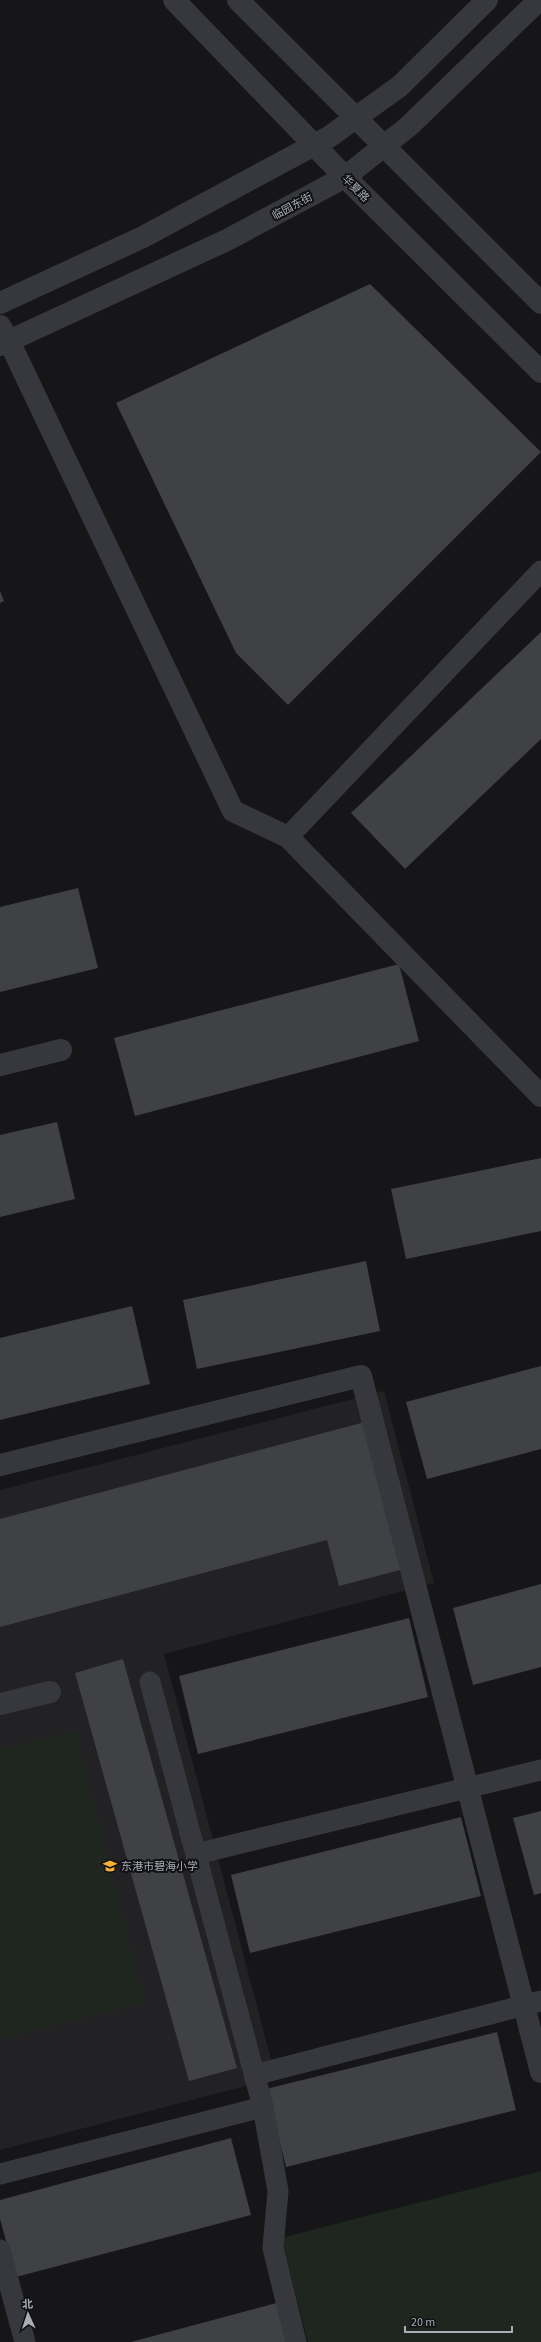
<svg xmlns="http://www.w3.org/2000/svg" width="541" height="2342" viewBox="0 0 541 2342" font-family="'Source Sans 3','Noto Sans SC',sans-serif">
  <rect width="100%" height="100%" fill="#161618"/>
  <polygon fill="#222225" points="384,1391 434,1583 164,1654 276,2078 0,2150 0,1490"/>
  <g fill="#1e261f">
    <polygon points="75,1730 145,2003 0,2040 0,1749"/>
    <polygon points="541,2171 541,2342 308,2342 281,2238"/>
  </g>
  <g fill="#404145">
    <polygon points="370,284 541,452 288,705 236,653 116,403"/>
    <polygon points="0,591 4,601 0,603"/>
    <polygon points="541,632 541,739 405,869 351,813"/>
    <polygon points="78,888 98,968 0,992 0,907"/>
    <polygon points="399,964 419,1041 135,1116 114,1038"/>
    <polygon points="57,1122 75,1199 0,1217 0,1135"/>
    <polygon points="541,1158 541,1231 406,1259 391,1189"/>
    <polygon points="366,1261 380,1331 197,1369 183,1300"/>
    <polygon points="132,1306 150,1384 0,1420 0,1338"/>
    <polygon points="541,1366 541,1449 427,1479 406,1402"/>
    <polygon points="365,1422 404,1569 339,1586 327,1540 0,1627 0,1519"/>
    <polygon points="541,1584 541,1667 473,1685 453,1608"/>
    <polygon points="409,1618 428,1697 198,1754 179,1676"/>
    <polygon points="123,1659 237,2068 189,2081 75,1673"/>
    <polygon points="541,1811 541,1893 534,1895 513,1818"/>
    <polygon points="461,1817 481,1896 250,1953 231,1875"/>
    <polygon points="497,2032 516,2110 286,2167 266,2089"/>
    <polygon points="231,2138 251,2215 16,2277 0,2219 0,2200"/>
    <polygon points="280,2302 290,2342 131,2342"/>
  </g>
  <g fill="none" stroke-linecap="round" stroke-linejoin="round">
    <g stroke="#37383d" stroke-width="21">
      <polyline points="288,837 541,571"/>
      <polyline points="150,1682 263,2107 278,2191 273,2248 296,2342"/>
      <polyline points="196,1854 541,1770"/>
      <polyline points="254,2075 541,2001"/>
      <polyline points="0,2174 263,2107"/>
      <polyline points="0,2250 25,2342"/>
    </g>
    <g stroke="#37383d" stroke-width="22">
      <polyline points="0,326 9,341 233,811 288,837 541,1096"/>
      <polyline points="0,1065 61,1050"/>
      <polyline points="0,1465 361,1376 541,2072"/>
      <polyline points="0,1704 50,1692"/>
    </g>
    <g stroke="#37383d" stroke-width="22">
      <polyline points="174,0 345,177 541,372"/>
      <polyline points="238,0 541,303"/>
      <polyline points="0,303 143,237 329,137 400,86 487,0"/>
      <polyline points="0,345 227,240 345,177 409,126 539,0"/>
    </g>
  </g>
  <defs>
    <symbol id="school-bare" viewBox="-9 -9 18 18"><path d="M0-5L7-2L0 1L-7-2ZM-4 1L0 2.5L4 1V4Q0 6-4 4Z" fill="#f2b134" stroke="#111113" stroke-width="2.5" paint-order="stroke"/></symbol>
  </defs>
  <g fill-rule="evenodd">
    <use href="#school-bare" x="100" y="1856" width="20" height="20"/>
  </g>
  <g text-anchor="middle" stroke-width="4" stroke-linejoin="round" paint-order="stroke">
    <g font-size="11" fill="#a8adb8" stroke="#111113">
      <text transform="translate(356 188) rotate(45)" y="4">华夏路</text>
      <text transform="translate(292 206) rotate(-28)" y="4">临园东街</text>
    </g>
    <g font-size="11" fill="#a8adb8" stroke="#111113" text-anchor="start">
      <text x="121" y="1870">东港市碧海小学</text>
    </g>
  </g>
  <g transform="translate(28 2314) rotate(357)" stroke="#111113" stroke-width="3" paint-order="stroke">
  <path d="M0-3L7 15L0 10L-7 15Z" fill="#a8adb8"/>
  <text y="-6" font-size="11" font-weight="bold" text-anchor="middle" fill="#a8adb8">北</text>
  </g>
  <path d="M405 2326v6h107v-6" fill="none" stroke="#a8adb8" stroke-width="2"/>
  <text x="411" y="2326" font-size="12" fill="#a8adb8" stroke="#111113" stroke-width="3" paint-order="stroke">20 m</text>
</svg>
